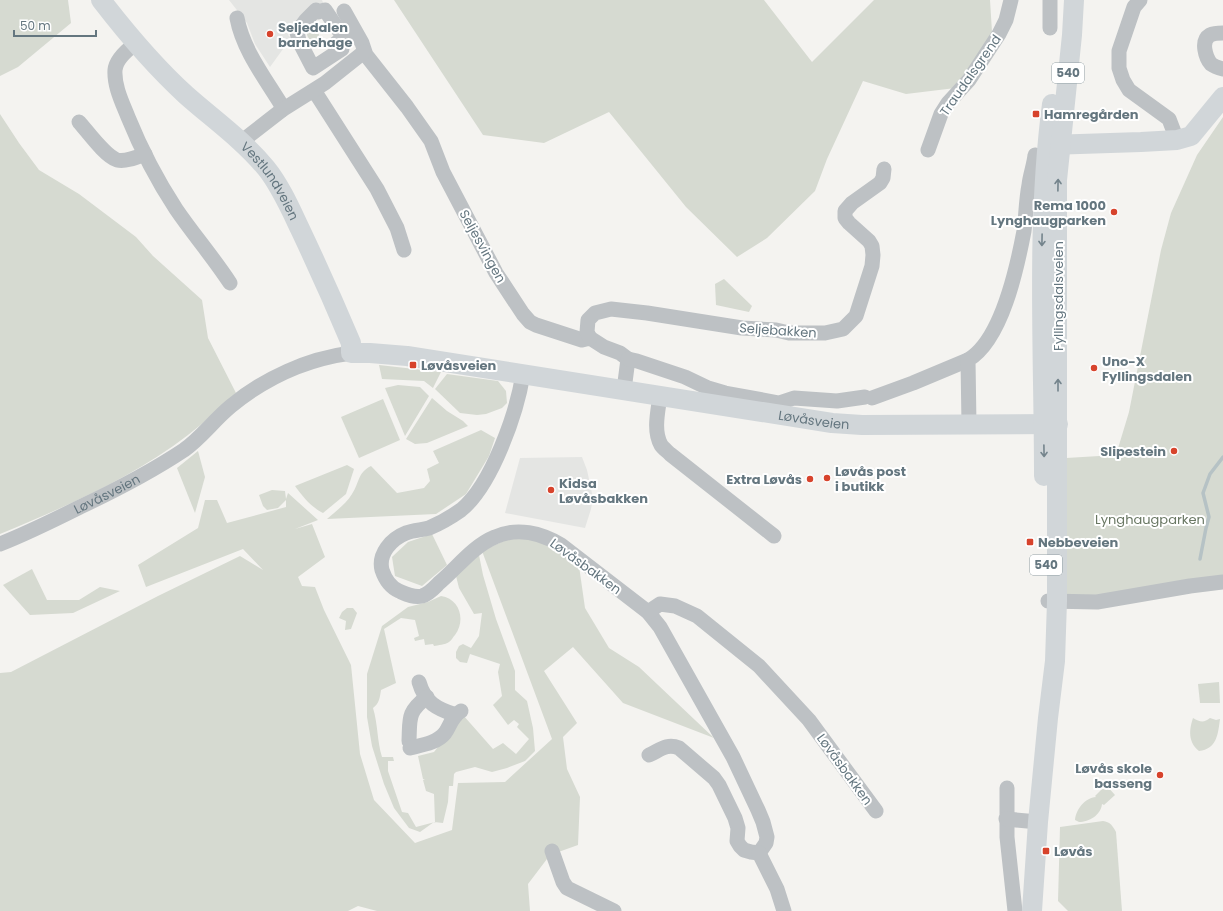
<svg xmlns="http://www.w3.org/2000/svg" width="1223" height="911" viewBox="0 0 1223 911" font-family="Poppins,sans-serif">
  <rect width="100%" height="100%" fill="#f4f3f0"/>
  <g fill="#e4e5e3">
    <polygon points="229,0 322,0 325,8 292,26 288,35 291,38 270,67 255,44 247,23"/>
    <polygon points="582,457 587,470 593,498 591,509 585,528 505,513 520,458"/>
  </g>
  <g fill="#d6dad1">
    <polygon points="0,0 68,0 71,23 18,67 0,76"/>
    <polygon points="394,0 764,0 812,62 874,0 990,0 992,32 999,40 972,86 906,94 863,81 827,159 815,191 767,238 737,257 686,207 609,112 544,143 483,135"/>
    <circle cx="313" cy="34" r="6"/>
    <path d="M0 114 19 143 39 170 79 194 136 237 153 256 202 300 208 338 236 393C220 407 205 422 188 435 132 478 65 507 0 534Z"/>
    <polygon points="1223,117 1223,582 1067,601 1057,530 1066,458 1116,455 1129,412 1161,250 1171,213 1197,155"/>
    <polygon points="724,279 752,306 749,312 716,305 715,284"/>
    <polygon points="379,365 441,372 433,388 424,381 382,379"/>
    <polygon points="447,374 498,381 506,391 507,403 502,408 486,414 477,415 460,413 435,389"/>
    <polygon points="398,385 420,387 429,396 405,436 385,388"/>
    <polygon points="432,398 447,411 463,421 468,426 427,443 415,444 406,439"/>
    <polygon points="383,399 400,440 359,458 341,417"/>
    <path d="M481 430 495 438 489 456 466 494 436 514 327 519C336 511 346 504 352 494 360 482 357 473 371 466L397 493 424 488 430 481 427 469 439 463 433 451Z"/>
    <polygon points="198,451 205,477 195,513 177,468"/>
    <path d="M347 465 354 469 346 494 323 513C311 507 303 497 295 486Z"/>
    <polygon points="272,490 285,491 286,499 288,493 318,520 295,529 312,524 325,557 298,577 302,586 315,587 324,610 351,665 360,754 374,800 415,843 452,830 458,783 505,782 552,739 482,551 523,532 561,553 579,566 585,608 609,648 639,667 714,738 623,703 573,647 544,671 577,723 563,737 567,769 580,797 578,845 550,855 528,884 530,911 377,911 358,906 348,911 0,911 0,673 11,672 158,596 240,556 263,570 243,549 146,587 138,565 198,528 205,500 217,500 227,523 286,507 286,500 278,508 267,510 263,506 259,495"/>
    <polygon points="432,534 447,565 422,586 395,576 392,557 408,542"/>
    <path d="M479 555 483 575 496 619 515 671V690L527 701 533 728 535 751 525 761 507 768 492 772 475 767 456 772 454 774 453 786H449L448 802 443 823 434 822 420 832 409 828 394 808 384 784 372 746 367 717V674L382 626 408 607 428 602 441 596C460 599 466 620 455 635 453 637 451 641 449 642 445 645 438 645 434 646L433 644 425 645 424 639 415 641 414 638 419 636 415 620 401 618 384 629 396 683 381 690C380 697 379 704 373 708 378 724 377 741 382 757H393L394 761H388V771L402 812 408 813 416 827 435 822 434 794 426 791 423 780 425 779H423L418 756 434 752 463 715 493 749 503 743 516 754 529 739 517 727 519 724 514 720 508 725 493 705 502 696 498 672 500 664 470 654 467 663 460 662 456 658V652L459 646 463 644 471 648 479 636 482 613 474 614 459 588 456 576Z"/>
    <polygon points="32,569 47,600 79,600 100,587 120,591 73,613 30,615 3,585"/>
    <polygon points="347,608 353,608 357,613 351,629 345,630 346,621 339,618 342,612"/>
    <polygon points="1219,682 1220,703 1200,703 1198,684"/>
    <path d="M1193 718C1200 722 1204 723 1210 718L1216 720 1220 719C1218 734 1217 749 1199 751 1188 742 1189 730 1193 718Z"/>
    <path d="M1106 785 1115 795 1104 805 1102 804C1101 815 1089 822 1079 822L1075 820C1076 809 1085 798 1096 797L1095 796Z"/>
    <path d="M1103 821C1110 822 1112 825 1116 832L1122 911H1068L1058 901 1060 827Z"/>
  </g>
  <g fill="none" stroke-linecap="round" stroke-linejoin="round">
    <polyline stroke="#b6c2c5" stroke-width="3.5" points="1200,559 1206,528 1209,517 1203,493 1210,474 1223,457"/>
    <g stroke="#bdc1c4" stroke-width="15">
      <polyline points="1050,0 1050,28"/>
      <polyline points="1140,0 1134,7 1119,51 1119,68 1123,80 1129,90 1169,119 1177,140"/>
      <polygon points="316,10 318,12 325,10 344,38 336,43 342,49 313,68 299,41 297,32 306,20"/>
      <polyline points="344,11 362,43 366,55 407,107 431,141 443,172 496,273 523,314 530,322 536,325 582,340 590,338 604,347 620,353 628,359 624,390"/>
      <path d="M237 18C243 50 265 78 282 106V110"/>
      <path d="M1223 33C1219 33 1214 33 1210 35 1200 41 1206 58 1211 64 1215 67 1219 68 1223 69"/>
      <path d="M135 44C127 50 116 59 115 70 114 86 122 102 128 117 141 149 157 180 176 209 193 234 213 257 230 283"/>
      <polyline points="312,92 317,95 377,189 397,228 404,250"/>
      <path d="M79 122C88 132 105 156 117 160 126 162 137 157 145 154"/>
      <polyline points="241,142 282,110 325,83 364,52"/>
      <polyline points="928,150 941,114 948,103 969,80 999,34 1006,20 1011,0"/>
      <polyline points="590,338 587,332 588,320 595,313 611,309 647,313 742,328 776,330 789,333 825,333 843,329 856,316 872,266 873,255 872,246 869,241 849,223 845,218 845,211 852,203 880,183 883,178 884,169"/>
      <polyline points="628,359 637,361 685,377 708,388 725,393 779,403 794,398 837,401 865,397"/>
      <path d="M523 374C517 412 492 485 461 510 451 517 441 523 429 528 422 530 413 530 406 533 391 539 378 554 382 570 385 579 390 587 399 591 406 594 414 598 422 596 429 594 434 588 439 583 457 568 473 546 495 537 517 527 541 533 561 545L648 612 660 627 733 757 758 810 763 822 767 837 766 843 759 853"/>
      <path d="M660 396C658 411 653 431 661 445 663 448 667 451 670 454L774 536"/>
      <polyline points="872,398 913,383 968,360"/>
      <path d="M969 425 968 360C1002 340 1017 268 1024 231 1026 216 1026 200 1029 185 1030 175 1034 165 1035 155"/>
      <path id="s1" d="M0 544C28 533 54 520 80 507 116 490 151 472 184 450 201 438 214 420 231 406 265 378 307 359 351 353"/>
      <polyline points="1048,601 1097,602 1190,586 1223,582"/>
      <polyline points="648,612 660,604 675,606 697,616 759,666 809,720 876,811"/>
      <path d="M419 682C425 703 437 709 456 715"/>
      <path d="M409 741C410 719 407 712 427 697"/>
      <path d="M410 748C422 745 437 743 445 733 450 726 452 716 461 711"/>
      <path d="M649 755C660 750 667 743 679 748L714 778 719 785 735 818 738 828 737 841 740 846 744 850 751 852 759 853"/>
      <polyline points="1007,788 1007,837 1015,911"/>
      <polyline points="1006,819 1038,822"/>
      <polyline points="552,851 563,882 567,888 614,911"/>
      <polyline points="759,853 777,889 784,911"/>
    </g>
    <g stroke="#d1d6d9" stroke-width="20">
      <path id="s2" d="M101 0C128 35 153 65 186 95 213 119 243 140 266 168 280 185 291 210 300 229 318 267 335 305 351 343V353H370L407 356 832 423 862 425 1058 424"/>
      <polyline points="1049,145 1141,142 1177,140 1191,136 1223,97"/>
      <path d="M1044 476C1044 352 1036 227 1052 104"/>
      <polyline points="1032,911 1038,822 1048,718 1055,661 1057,601 1057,180 1072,35 1074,0"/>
    </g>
  </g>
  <defs><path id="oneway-shaft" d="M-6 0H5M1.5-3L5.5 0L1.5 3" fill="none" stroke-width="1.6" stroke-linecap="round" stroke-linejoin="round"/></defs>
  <g stroke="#74848c">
    <use href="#oneway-shaft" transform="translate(1058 185) rotate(-89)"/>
    <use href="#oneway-shaft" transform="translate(1042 240) rotate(91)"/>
    <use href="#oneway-shaft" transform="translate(1058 385) rotate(-90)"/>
    <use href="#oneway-shaft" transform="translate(1044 451) rotate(89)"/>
  </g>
  <g fill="#d7432c" stroke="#fff" stroke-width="1.5">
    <circle cx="270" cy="34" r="4"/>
    <rect x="1032" y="110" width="8" height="8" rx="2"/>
    <circle cx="1114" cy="212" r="4"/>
    <rect x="409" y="361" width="8" height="8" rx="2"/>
    <circle cx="1094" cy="368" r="4"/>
    <circle cx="1174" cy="451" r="4"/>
    <circle cx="827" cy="478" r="4"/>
    <circle cx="810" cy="479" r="4"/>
    <circle cx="551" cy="490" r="4"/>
    <rect x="1026" y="538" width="8" height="8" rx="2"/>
    <circle cx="1160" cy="775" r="4"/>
    <rect x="1042" y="847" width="8" height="8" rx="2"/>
  </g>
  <g text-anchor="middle" stroke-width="4" stroke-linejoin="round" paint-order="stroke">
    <g fill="#fff" stroke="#929fa5" stroke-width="1">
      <rect x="1052" y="63" width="32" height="20" rx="3"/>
      <rect x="1030" y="555" width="32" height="20" rx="3"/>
    </g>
    <g font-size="12" font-weight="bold" fill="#64767f">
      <text x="1068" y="77">540</text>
      <text x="1046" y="569">540</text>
    </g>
    <g font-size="13" font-weight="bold" fill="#64767f" stroke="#fff" text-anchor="start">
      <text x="278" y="32">Seljedalen<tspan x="278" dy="15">barnehage</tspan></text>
      <text x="1044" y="119">Hamregården</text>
      <text x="1106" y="210" text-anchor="end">Rema 1000<tspan x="1106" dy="15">Lynghaugparken</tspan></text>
      <text x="1102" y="366">Uno-X<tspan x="1102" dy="15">Fyllingsdalen</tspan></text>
      <text x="421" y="370">Løvåsveien</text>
      <text x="1166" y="456" text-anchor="end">Slipestein</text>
      <text x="835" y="476">Løvås post<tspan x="835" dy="15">i butikk</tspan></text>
      <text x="802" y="484" text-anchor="end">Extra Løvås</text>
      <text x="559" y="488">Kidsa<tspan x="559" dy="15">Løvåsbakken</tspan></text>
      <text x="1038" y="547">Nebbeveien</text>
      <text x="1152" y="773" text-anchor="end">Løvås skole<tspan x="1152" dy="15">basseng</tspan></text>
      <text x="1054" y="856">Løvås</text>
    </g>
    <g font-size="13" fill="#64767f" stroke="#fff">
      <text transform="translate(970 75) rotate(-55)" y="5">Traudalsgrend</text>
      <text dy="5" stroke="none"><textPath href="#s2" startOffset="249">Vestlundveien</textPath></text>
      <text transform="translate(483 246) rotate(61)" y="5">Seljesvingen</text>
      <text transform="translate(1058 296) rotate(-90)" y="5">Fyllingsdalsveien</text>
      <text transform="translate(778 330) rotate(4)" y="5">Seljebakken</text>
      <text dy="5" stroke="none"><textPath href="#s2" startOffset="909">Løvåsveien</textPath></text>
      <text dy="5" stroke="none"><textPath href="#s1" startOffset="118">Løvåsveien</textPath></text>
      <text transform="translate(586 566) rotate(36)" y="5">Løvåsbakken</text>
      <text transform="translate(845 769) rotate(54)" y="5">Løvåsbakken</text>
    </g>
    <g font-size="13" fill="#697763" stroke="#fff">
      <text x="1150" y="524">Lynghaugparken</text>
    </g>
  </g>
  <path d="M14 30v6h82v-6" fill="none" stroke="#64767f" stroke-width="2"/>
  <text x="20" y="30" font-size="12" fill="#64767f" stroke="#ffffff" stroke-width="3" paint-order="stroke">50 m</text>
</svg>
